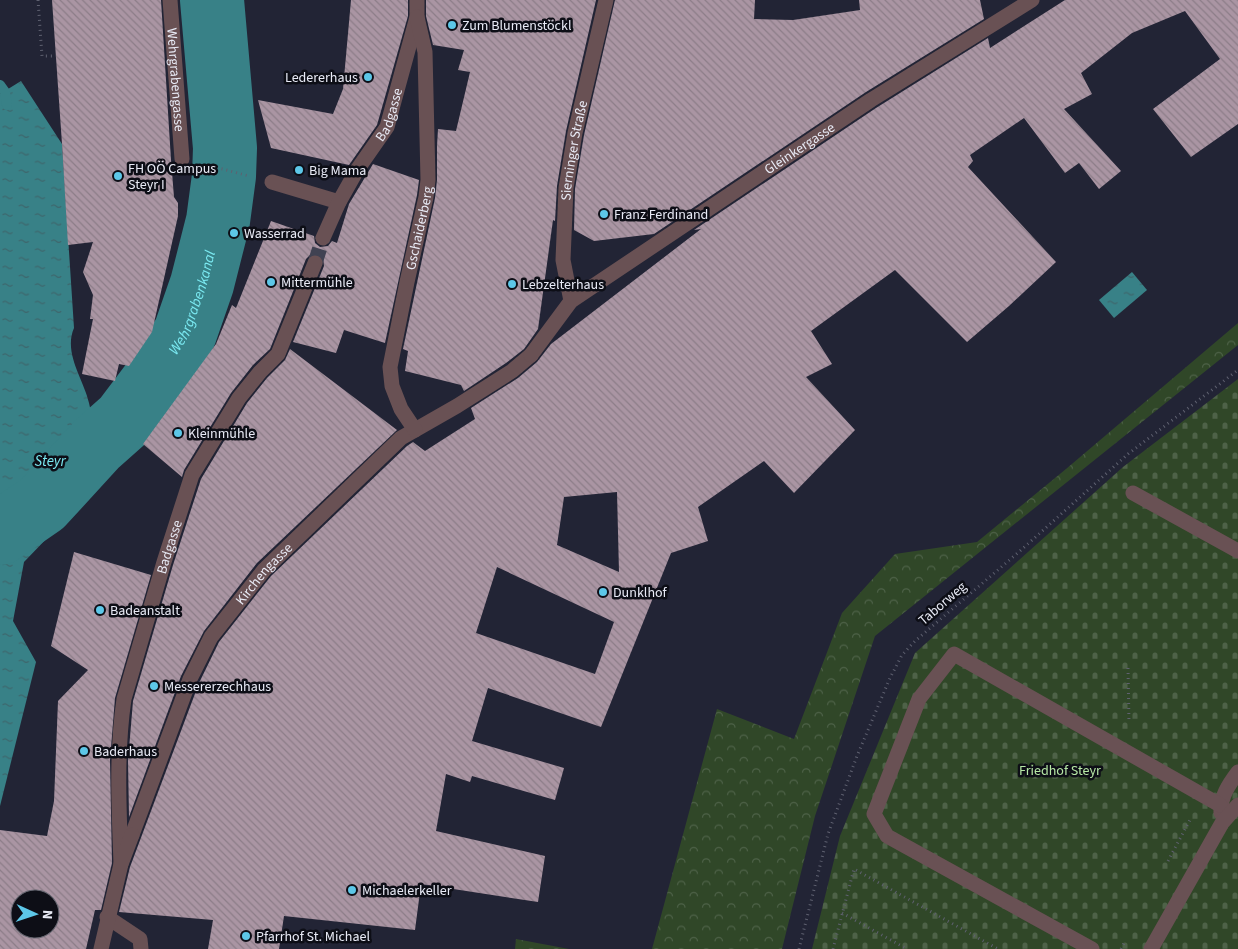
<svg xmlns="http://www.w3.org/2000/svg" width="1238" height="949" viewBox="0 0 1238 949" font-family="'Source Sans 3',sans-serif">
  <defs>
    <pattern id="forest-crowns" width="20" height="18" patternUnits="userSpaceOnUse" patternTransform="scale(1.25)"><rect width="20" height="18" fill="#304728"/><path d="M2 6a3 3 0 1 1 6 0M12 15a3 3 0 1 1 6 0" fill="none" stroke="#4e6248"/></pattern>
    <pattern id="cemetery-stones" width="16" height="16" patternUnits="userSpaceOnUse" patternTransform="scale(1.25)"><rect width="16" height="16" fill="#304728"/><path d="M2 7V4a2 2 0 0 1 4 0v3zM10 15v-3a2 2 0 0 1 4 0v3z" fill="#4e6248"/></pattern>
    <pattern id="water-ripples" width="26" height="14" patternUnits="userSpaceOnUse" patternTransform="scale(1.25)"><rect width="26" height="14" fill="#388187"/><path d="M2 4q2-2 4 0t4 0M15 11q2-2 4 0t4 0" fill="none" stroke="#3e666c"/></pattern>
    <pattern id="building-back-hatch" width="6" height="6" patternUnits="userSpaceOnUse" patternTransform="scale(1.25)"><rect width="6" height="6" fill="#aa95a3"/><path d="M-1 5l2 2M0 0l6 6M5-1l2 2" fill="none" stroke="#8c7d88"/></pattern>
  </defs>
  <rect width="100%" height="100%" fill="#222435"/>
  <g fill="url(#forest-crowns)">
    <polygon points="1238,323 1238,345 875,636 815,816 782,949 652,949 717,709 794,739 842,613 895,554 977,542 1066,469"/>
    <polygon points="516,939 569,949 515,949"/>
  </g>
  <polygon fill="url(#cemetery-stones)" points="1238,379 1238,949 812,949 840,836 915,653 1123,467"/>
  <g fill="url(#water-ripples)">
    <path d="M21 81 62 144 74 328C63 353 84 380 89 403 95 428 99 455 103 480L24 562 13 621 36 662 0 806V94Z"/>
    <polygon points="1132,272 1147,290 1114,318 1099,300"/>
  </g>
  <g fill="none" stroke-linecap="round" stroke-linejoin="round">
    <polyline stroke="#388187" stroke-width="10" points="0,85 5,92 7,105"/>
    <path stroke="#388187" stroke-width="64" id="s1" d="M0 533 42 504 97 444 124 420 158 375 185 333 202 284 218 221 224 176 225 148 212 0"/>
  </g>
  <g fill="url(#building-back-hatch)" fill-rule="evenodd">
    <polygon points="52,0 161,0 171,160 174,197 178,203 178,216 152,332 129,366 119,364 115,381 82,374 93,319 90,319 93,295 83,272 93,242 68,245 62,144"/>
    <polygon points="351,0 408,0 408,16 377,125 349,165 271,148 258,100 333,114 343,89"/>
    <polygon points="426,0 596,0 566,131 557,186 555,221 553,220 538,329 524,349 506,363 464,391 461,385 405,371 408,351 403,349 435,198 437,180 437,146 438,129 456,131 470,72 458,70 464,50 433,45 426,16"/>
    <polygon points="615,0 755,0 754,19 793,20 860,10 859,0 980,0 984,19 866,92 654,234 594,241 574,230 575,189 584,135"/>
    <path d="M1065 0H1238V124L1191 157 1153 109 1220 59 1185 11 1132 33 1081 73 1092 94 1064 109 1121 171 1099 189 1079 163 1065 173 1024 118 970 155 973 161 968 167 1056 262 1009 306 967 342 895 270 811 331 832 364 806 377 855 430 794 493 764 461 698 507 708 541 671 553 601 727 488 688 472 741 564 768 555 800 472 776 470 782 446 774 436 831 545 856 538 902 421 884 415 930 284 916 279 949H208L213 920 119 912 130 867 199 683 219 642 271 576 407 446 413 442 425 451 475 419 471 408 518 378 537 362 551 344 701 229 694 230 876 108 988 38 990 48ZM617 492 619 572 557 545 564 497ZM497 567 614 622 595 674 476 633Z"/>
    <polygon points="373,164 419,180 417,195 385,343 344,330 336,353 293,342 324,266 323,258 319,255 310,255 306,259 270,349 253,365 231,393 184,470 182,477 143,444 216,344 232,305 236,308 271,221 314,236 315,243 320,247 328,246 332,241 337,243 349,204"/>
    <polygon points="290,349 397,430 257,563 204,631 181,676 129,817 128,761 133,701 173,565 201,479 247,403 267,378 285,360"/>
    <path d="M74 552 151 575 115 698 110 760 112 863 101 910H95L86 949H0V830L47 836 54 801 58 701 88 670 51 646ZM20 899H50V929H20Z"/>
  </g>
  <g fill="none" stroke-linecap="round" stroke-linejoin="round">
    <polyline stroke="#404252" stroke-width="15" stroke-dasharray="15 8" stroke-linecap="butt" points="315,263 323,238"/>
    <g stroke="#5f6170" stroke-width="3" stroke-dasharray="1 4" stroke-linecap="butt">
      <polyline points="38,0 42,56 56,56"/>
      <polyline points="207,165 249,176"/>
      <polyline points="1128,668 1129,723"/>
      <polyline points="1168,861 1191,818"/>
      <polyline points="842,913 907,949"/>
      <polyline points="799,949 828,834 857,756 890,678 902,655 915,641 1020,551 1128,454 1238,370"/>
      <polyline points="833,949 854,869 998,949"/>
      <polyline points="1121,949 1125,941"/>
    </g>
    <g stroke="#695154" stroke-width="15">
      <polyline points="1133,493 1238,551"/>
      <path d="M1221 813C1220 797 1229 784 1238 772"/>
      <polyline points="1092,949 887,836 874,814 919,699 954,654 1220,805"/>
      <polyline points="1151,949 1222,823 1238,805"/>
    </g>
    <path stroke="#695154" stroke-width="15" id="s2" d="M132 835 190 679 211 637 264 570 401 438 457 406 512 371 531 355"/>
    <g stroke="#695154" stroke-width="15">
      <path id="s3" d="M170 0 182 159"/>
      <polyline points="272,182 339,202"/>
      <path id="s4" d="M323 238 339 202 357 170 387 127 417 17V0"/>
      <path id="s5" d="M571 301 563 260 566 188 575 133 606 0"/>
      <path id="s6" d="M531 355 571 301 871 100 1032 0"/>
      <path id="s7" d="M415 430 401 409 392 386 390 367 407 282 426 197 428 180 425 52 417 17"/>
      <path id="s8" d="M121 864C119 809 116 754 124 699L164 562 192 475 239 398 260 372 278 354 315 263"/>
      <polyline points="107,917 140,939 141,949"/>
      <polyline points="101,949 121,864 132,835"/>
    </g>
  </g>
  <g fill="#5dc7e8" stroke="#0d0e16" stroke-width="2">
    <circle cx="452" cy="25" r="5"/>
    <circle cx="368" cy="77" r="5"/>
    <circle cx="299" cy="170" r="5"/>
    <circle cx="118" cy="176" r="5"/>
    <circle cx="604" cy="214" r="5"/>
    <circle cx="234" cy="233" r="5"/>
    <circle cx="271" cy="282" r="5"/>
    <circle cx="512" cy="284" r="5"/>
    <circle cx="178" cy="433" r="5"/>
    <circle cx="603" cy="592" r="5"/>
    <circle cx="100" cy="610" r="5"/>
    <circle cx="154" cy="686" r="5"/>
    <circle cx="84" cy="751" r="5"/>
    <circle cx="352" cy="890" r="5"/>
    <circle cx="246" cy="936" r="5"/>
  </g>
  <g text-anchor="middle" stroke-width="5" stroke-linejoin="round" paint-order="stroke">
    <g font-size="14" fill="#e9ebf6" stroke="#0d0e16" text-anchor="start">
      <text x="462" y="30">Zum Blumenstöckl</text>
      <text x="358" y="82" text-anchor="end">Ledererhaus</text>
      <text x="128" y="173">FH OÖ Campus<tspan x="128" dy="16">Steyr I</tspan></text>
      <text x="309" y="175">Big Mama</text>
      <text x="614" y="219">Franz Ferdinand</text>
      <text x="244" y="238">Wasserrad</text>
      <text x="281" y="287">Mittermühle</text>
      <text x="522" y="289">Lebzelterhaus</text>
      <text x="188" y="438">Kleinmühle</text>
      <text x="613" y="597">Dunklhof</text>
      <text x="110" y="615">Badeanstalt</text>
      <text x="164" y="691">Messererzechhaus</text>
      <text x="94" y="756">Baderhaus</text>
      <text x="362" y="895">Michaelerkeller</text>
      <text x="256" y="941">Pfarrhof St. Michael</text>
    </g>
    <g font-size="14" fill="#e9ebf6" stroke="#0d0e16">
      <text dy="5" stroke="none"><textPath href="#s3" startOffset="80">Wehrgrabengasse</textPath></text>
      <text dy="5" stroke="none"><textPath href="#s4" startOffset="141">Badgasse</textPath></text>
      <text dy="5" stroke="none"><textPath href="#s6" startOffset="342">Gleinkergasse</textPath></text>
      <text dy="5" stroke="none"><textPath href="#s5" startOffset="152">Sierninger Straße</textPath></text>
      <text dy="5" stroke="none"><textPath href="#s7" startOffset="211">Gschaiderberg</textPath></text>
      <text dy="5" stroke="none"><textPath href="#s8" startOffset="324">Badgasse</textPath></text>
      <text dy="5" stroke="none"><textPath href="#s2" startOffset="296">Kirchengasse</textPath></text>
      <text transform="translate(942 603) rotate(-41)" y="5">Taborweg</text>
    </g>
    <g font-size="14" fill="#b6e7a5" stroke="#0d0e16">
      <text x="1060" y="775">Friedhof Steyr</text>
    </g>
    <g font-size="15" font-style="italic" fill="#7beaf2" stroke="#0d0e16">
      <text dy="5" stroke="none"><textPath href="#s1" startOffset="306">Wehrgrabenkanal</textPath></text>
      <text x="50" y="466">Steyr</text>
    </g>
  </g>
  <g transform="translate(35 914) rotate(93)"><circle r="24" fill="#0d0e16" stroke="#656670"/>
  <path d="M0-4L9 19L0 12L-9 19Z" fill="#5dc7e8"/>
  <text y="-8" font-size="14" font-weight="bold" text-anchor="middle" fill="#e9ebf6">N</text>
  </g>
</svg>
